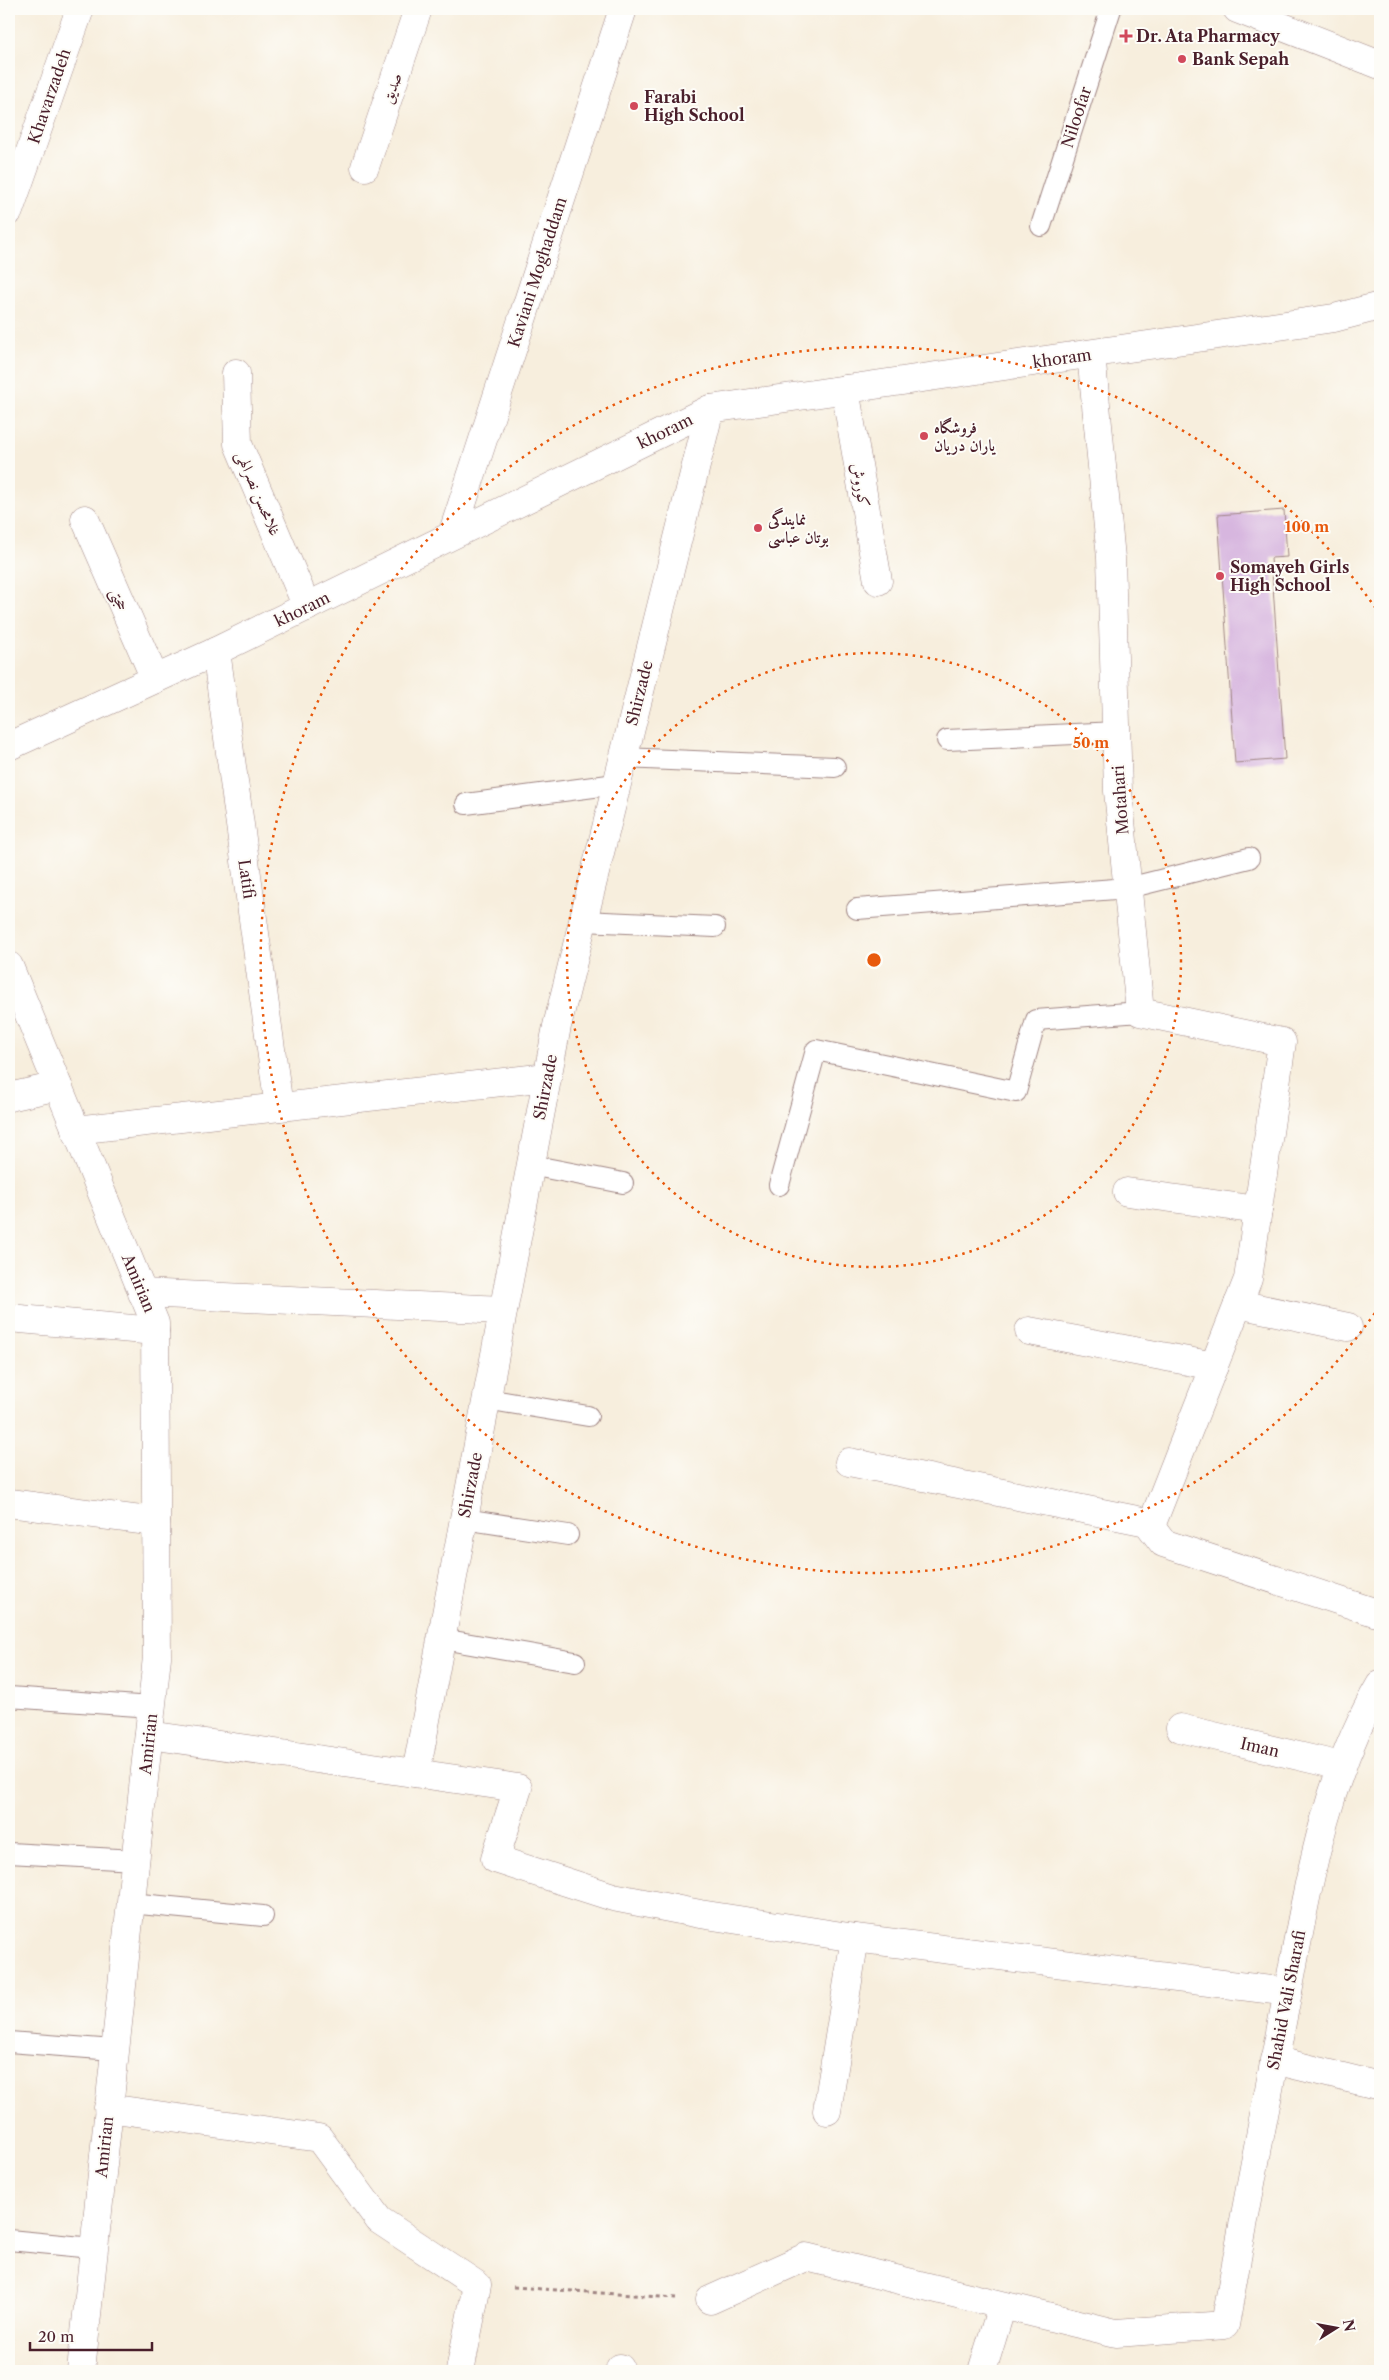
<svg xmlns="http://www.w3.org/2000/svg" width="1389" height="2380" viewBox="0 0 1389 2380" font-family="'Libre Caslon Text',Amiri,serif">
  <rect width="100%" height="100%" fill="#fdfcf7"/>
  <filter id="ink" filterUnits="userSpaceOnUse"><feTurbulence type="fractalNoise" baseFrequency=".02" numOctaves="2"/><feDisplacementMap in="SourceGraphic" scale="10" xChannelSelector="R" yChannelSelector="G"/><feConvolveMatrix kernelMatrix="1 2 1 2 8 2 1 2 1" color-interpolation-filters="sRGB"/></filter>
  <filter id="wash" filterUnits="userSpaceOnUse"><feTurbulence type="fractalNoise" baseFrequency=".0096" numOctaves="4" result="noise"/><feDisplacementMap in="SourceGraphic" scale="20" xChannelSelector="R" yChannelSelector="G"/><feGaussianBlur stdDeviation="1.12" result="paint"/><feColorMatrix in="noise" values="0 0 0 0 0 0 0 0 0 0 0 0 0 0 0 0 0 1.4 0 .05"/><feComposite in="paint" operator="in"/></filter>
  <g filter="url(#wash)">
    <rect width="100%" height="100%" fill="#f7eedd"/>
    <g id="blocks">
      <polygon fill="#d7b6df" points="1284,510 1287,557 1271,558 1285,759 1235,763 1218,515"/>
    </g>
  </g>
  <g filter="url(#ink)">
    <use href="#blocks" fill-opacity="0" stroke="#a08684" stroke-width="1"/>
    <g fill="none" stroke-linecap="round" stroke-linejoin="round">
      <defs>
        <g id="lane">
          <polyline points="1041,226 1111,9"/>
          <polyline points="947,740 1117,732"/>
          <polyline points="623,758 835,767"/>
          <polyline points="466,804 616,784"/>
          <polyline points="857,909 1128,888 1249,858"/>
          <polyline points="583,921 715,927"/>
          <polyline points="530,1165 623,1183"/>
          <polyline points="779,1185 816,1050 1016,1092 1036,1020 1140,1012"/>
          <polyline points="486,1399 588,1416"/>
          <polyline points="464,1519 568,1535"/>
          <polyline points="442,1639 575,1662"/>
          <polyline points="9,1697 152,1707"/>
          <polyline points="9,1853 135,1860"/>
          <polyline points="130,1903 263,1916"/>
          <polyline points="9,2042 114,2050"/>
          <polyline points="9,2240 93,2248"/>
        </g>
        <g id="street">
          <polyline points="365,167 418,9"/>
          <polyline points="9,211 80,9"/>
          <polyline points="1091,354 1111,558 1118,791 1140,1012 1282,1042 1248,1279 1151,1526"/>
          <polyline points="236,373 238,444 307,607"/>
          <polyline points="845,389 878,581"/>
          <polyline points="85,519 155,679"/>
          <polyline points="452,535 623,9"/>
          <polyline points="216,651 279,1107"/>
          <polyline points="9,966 155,1323 157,1657 81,2371"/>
          <polyline points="9,1097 58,1086"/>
          <polyline points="75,1130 547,1077"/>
          <polyline points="1127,1192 1258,1210"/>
          <polyline points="142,1293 503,1310"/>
          <polyline points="1238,1304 1348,1327"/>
          <polyline points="9,1318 155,1331"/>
          <polyline points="1029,1331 1214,1366"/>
          <polyline points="849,1462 1147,1522 1163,1543 1380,1614"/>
          <polyline points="9,1503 156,1522"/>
          <polyline points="1180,1728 1341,1766"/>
          <polyline points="149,1735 518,1788 495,1859 613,1897 700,1914 855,1938 1288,1992"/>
          <polyline points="416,1773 557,1026 710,409"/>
          <polyline points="1274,2060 1380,2086"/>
          <polyline points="108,2108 319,2138 379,2220 477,2285 460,2371"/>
          <polyline points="827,2111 855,1938"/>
          <path d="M710 2300 806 2257 1116 2333 1225 2325C1244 2217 1265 2109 1286 2002 1307 1893 1323 1782 1380 1685"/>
          <polyline points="620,2371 620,2368"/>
          <polyline points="982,2371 1002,2306"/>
        </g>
        <g id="secondary">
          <polyline points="1237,9 1380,65"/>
          <polyline points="9,746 208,655 710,409 1334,318 1380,306"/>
        </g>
      </defs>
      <use href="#lane" stroke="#a08684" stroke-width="22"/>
      <use href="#street" stroke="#a08684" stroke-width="29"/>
      <use href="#secondary" stroke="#a08684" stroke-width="29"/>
      <polyline stroke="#a08684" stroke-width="3" stroke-dasharray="4 4" stroke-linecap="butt" points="513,2287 676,2298"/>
      <use href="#lane" stroke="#fff" stroke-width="20"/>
      <use href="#street" stroke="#fff" stroke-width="28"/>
      <use href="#secondary" stroke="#fff" stroke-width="28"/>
    </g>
  </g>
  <g fill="none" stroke="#e8590c" stroke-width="2.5" stroke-dasharray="2.5 5">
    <circle cx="874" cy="960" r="307"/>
    <path d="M1379 1307A613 613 0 1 1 1379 613"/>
  </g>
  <g fill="#d1495b" stroke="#fdfcf7" stroke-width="2">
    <path d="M1123.5 28.5h5v5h5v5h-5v5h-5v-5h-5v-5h5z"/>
    <circle cx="1182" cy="59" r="5"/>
    <circle cx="634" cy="106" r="5"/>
    <circle cx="924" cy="436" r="5"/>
    <circle cx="758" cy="528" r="5"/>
    <circle cx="1220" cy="576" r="5"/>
  </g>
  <g text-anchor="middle" stroke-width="4" stroke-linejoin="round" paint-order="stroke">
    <g font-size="16" font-weight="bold" fill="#4a1f2b" stroke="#fdfcf7" text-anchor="start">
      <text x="1136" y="42">Dr. Ata Pharmacy</text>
      <text x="1192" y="65">Bank Sepah</text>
      <text x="644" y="103">Farabi<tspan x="644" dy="18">High School</tspan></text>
      <text x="934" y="433">فروشگاه<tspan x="934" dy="18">یاران دریان</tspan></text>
      <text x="768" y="525">نمایندگی<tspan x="768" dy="18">بوتان عباسی</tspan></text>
      <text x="1230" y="573">Somayeh Girls<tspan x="1230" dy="18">High School</tspan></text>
    </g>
    <g font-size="16" fill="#4a1f2b" stroke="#fdfcf7">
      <text transform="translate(391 88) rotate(-71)" y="6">صدیق</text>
      <text transform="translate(49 96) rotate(-71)" y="6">Khavarzadeh</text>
      <text transform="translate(1076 117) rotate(-72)" y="6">Niloofar</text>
      <text transform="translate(537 272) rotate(-72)" y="6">Kaviani Moghaddam</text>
      <text transform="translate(1062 358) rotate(-8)" y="6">khoram</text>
      <text transform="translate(665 431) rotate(-26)" y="6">khoram</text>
      <text transform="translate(861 485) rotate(80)" y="6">کوروش</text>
      <text transform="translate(259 493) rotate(67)" y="6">غلامحسن نصرالهی</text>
      <text transform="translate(120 599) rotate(66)" y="6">حجتی</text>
      <text transform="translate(302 609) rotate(-26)" y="6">khoram</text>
      <text transform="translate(639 693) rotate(-76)" y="6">Shirzade</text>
      <text transform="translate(1120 800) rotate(-94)" y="6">Motahari</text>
      <text transform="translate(247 879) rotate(82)" y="6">Latifi</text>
      <text transform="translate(545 1087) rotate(-79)" y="6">Shirzade</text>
      <text transform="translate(139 1283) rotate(67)" y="6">Amirian</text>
      <text transform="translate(470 1485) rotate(-79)" y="6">Shirzade</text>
      <text transform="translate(148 1744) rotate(-84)" y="6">Amirian</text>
      <text transform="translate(1260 1747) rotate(13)" y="6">Iman</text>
      <text transform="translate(1286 2000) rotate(-79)" y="6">Shahid Vali Sharafi</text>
      <text transform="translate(104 2147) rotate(-84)" y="6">Amirian</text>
    </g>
  </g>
  <circle cx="874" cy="960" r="8" fill="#e8590c" stroke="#fdfcf7" stroke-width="2.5"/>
  <g font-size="15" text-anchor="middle" font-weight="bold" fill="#e8590c" stroke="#fdfcf7" stroke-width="4" stroke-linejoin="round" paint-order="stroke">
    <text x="1307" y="532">100 m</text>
    <text x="1091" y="748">50 m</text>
  </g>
  <rect width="1389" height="2380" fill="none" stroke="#fdfcf7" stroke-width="30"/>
  <g transform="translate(1336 2328) rotate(79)" stroke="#fdfcf7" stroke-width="4" paint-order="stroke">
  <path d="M0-4L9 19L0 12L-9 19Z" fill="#4a1f2b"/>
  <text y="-8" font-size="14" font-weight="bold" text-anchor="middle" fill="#4a1f2b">N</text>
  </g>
  <path d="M30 2342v8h122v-8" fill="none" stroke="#4a1f2b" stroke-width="2.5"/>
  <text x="38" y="2342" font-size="15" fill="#4a1f2b" stroke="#fdfcf7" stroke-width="4" paint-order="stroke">20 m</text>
</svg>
